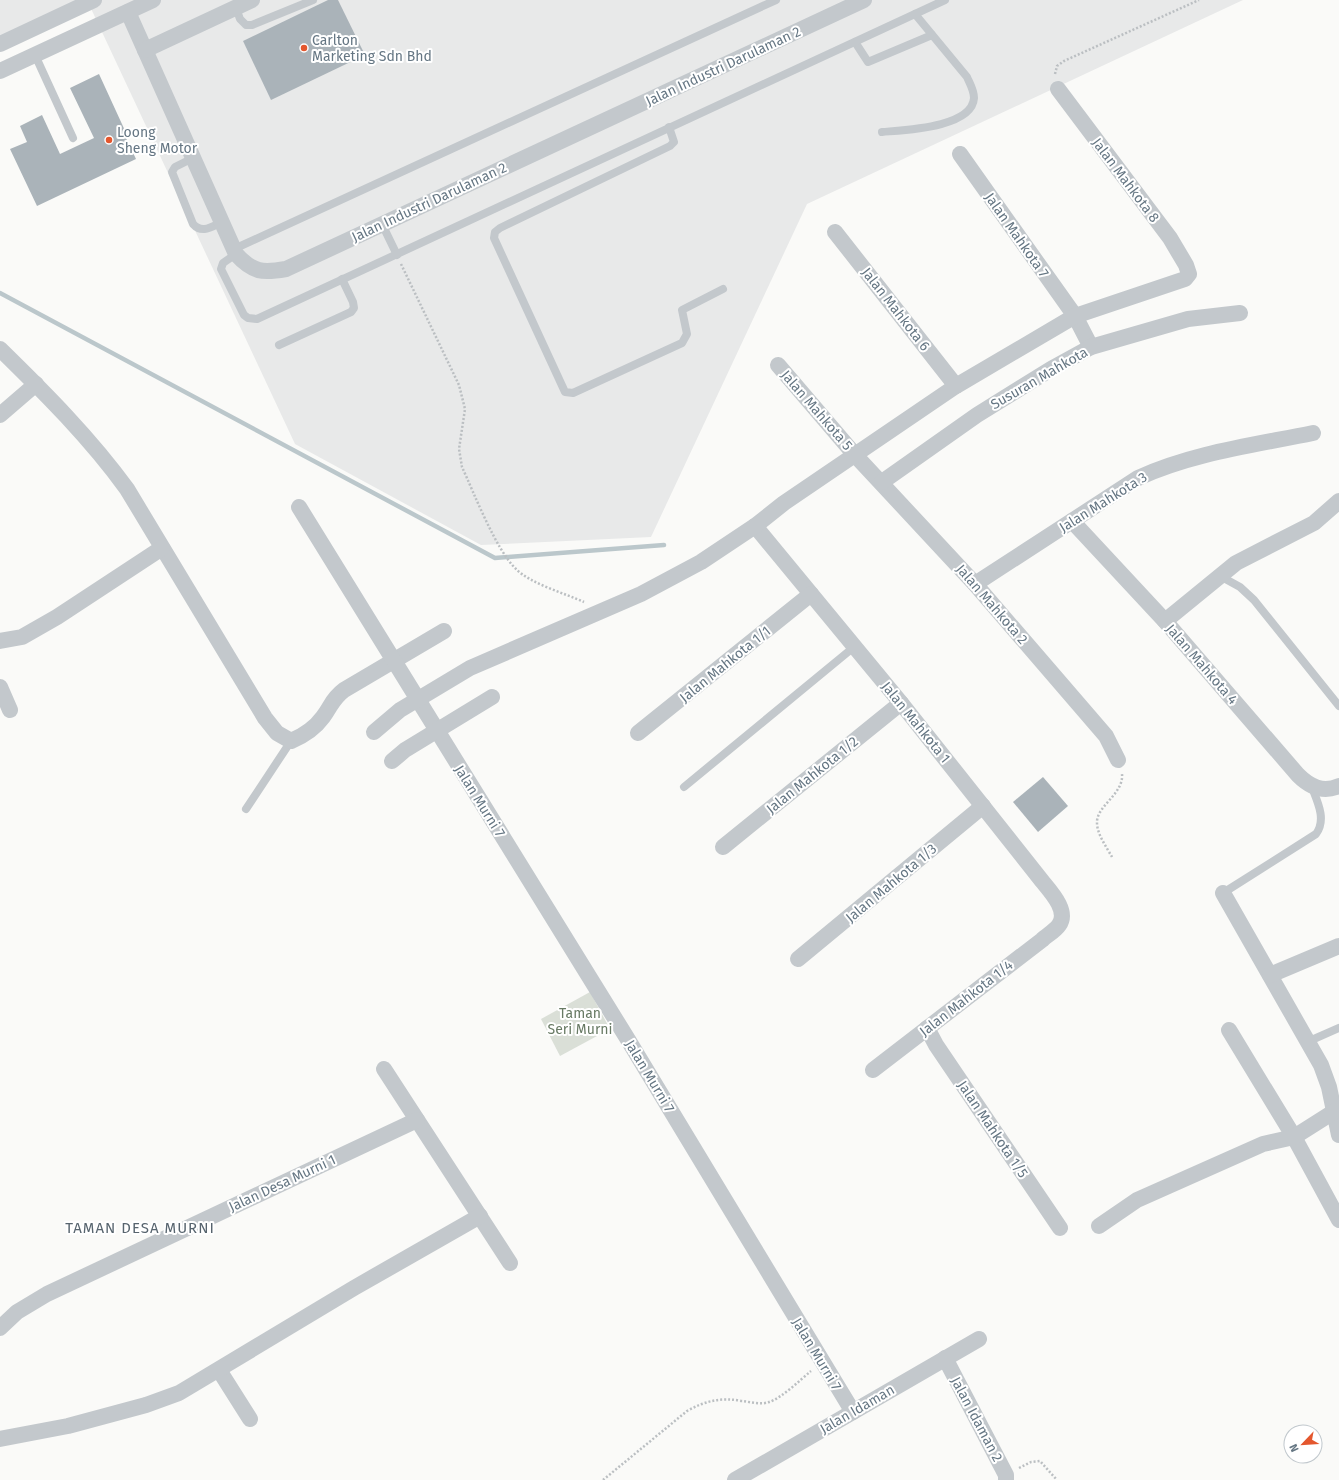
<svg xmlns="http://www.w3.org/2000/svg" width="1339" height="1480" viewBox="0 0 1339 1480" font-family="'Fira Sans',sans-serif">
  <rect width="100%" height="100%" fill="#fafaf8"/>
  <g fill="#e8e9e9">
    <polygon points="0,0 83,0 0,39"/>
    <polygon points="87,0 1243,0 807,204 651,537 481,545 295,444"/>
  </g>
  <polygon fill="#dadfd7" points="590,992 610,1029 560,1056 541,1019"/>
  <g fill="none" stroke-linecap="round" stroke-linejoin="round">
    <polyline stroke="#bbc7cb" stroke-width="4.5" points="0,293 495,558 664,545"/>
  </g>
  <g fill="#aab3b9">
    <polygon points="328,0 338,0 365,55 271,100 243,41"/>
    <polygon points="99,74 127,135 125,136 136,159 37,206 10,149 27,142 20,126 42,115 60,154 94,138 70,88"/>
    <polygon points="1043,777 1068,806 1038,832 1013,802"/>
  </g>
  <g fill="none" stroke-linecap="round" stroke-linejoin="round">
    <g stroke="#bbbfc2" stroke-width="2.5" stroke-dasharray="2 2" stroke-linecap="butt">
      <polyline points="1055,74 1057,66 1064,61 1199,0"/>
      <path d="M401 264 459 385 465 409 459 449 462 467C474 493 496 550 516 569 531 584 564 593 584 602"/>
      <path d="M1112 857C1107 848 1097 834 1097 823 1096 806 1124 794 1122 774"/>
      <polyline points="1019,1468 1031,1462 1040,1461 1057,1480"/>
      <path d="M603 1480 687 1411C705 1401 721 1397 742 1401 751 1402 761 1405 769 1402 782 1398 800 1380 811 1371"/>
    </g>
    <g stroke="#c3c8cc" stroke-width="8">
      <polyline points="236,8 240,19 246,25 252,25 313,0"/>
      <polyline points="855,42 868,62 932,35"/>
      <polyline points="35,55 73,138"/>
      <polyline points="669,127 674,142 670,146 500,228 495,232 494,238 565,392 573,393 682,343 687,334 682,310 723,289"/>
      <path d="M882 132C903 130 972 128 974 98 974 90 970 84 967 77L915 14"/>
      <path d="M193 158 175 167 172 172 193 224C202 234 211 227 222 222"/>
      <polyline points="382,224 397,255"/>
      <polyline points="234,249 776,0"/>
      <polyline points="236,254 223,263 221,269 244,315 248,318 257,319 945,0"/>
      <polyline points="279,345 351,312 354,308 353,302 342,279"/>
      <polyline points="1220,576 1240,587 1254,600 1339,706"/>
      <polyline points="684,787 854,647"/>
      <polyline points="246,809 291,741"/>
      <path d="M1223 893 1316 834C1327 819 1317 801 1311 785"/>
      <polyline points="1307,1042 1339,1028"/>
    </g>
    <g stroke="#c3c8cc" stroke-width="16">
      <path d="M128 12 236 254C253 273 263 273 286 269L864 0"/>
      <polyline points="0,44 94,0"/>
      <polyline points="145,50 252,0"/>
      <polyline points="0,71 153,0"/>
      <polyline points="960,154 1075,316 1091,347"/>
      <polyline points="835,232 956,386"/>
      <path d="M0 349C45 393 90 438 127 489L265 718 277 733 291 741C303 736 315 728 323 717 332 705 332 699 344 690L444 631"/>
      <polyline points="778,365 855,455 975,584 1106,736 1118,760"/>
      <polyline points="0,415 36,384"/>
      <polyline points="882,482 977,415 1051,369 1091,347 1188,319 1240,313"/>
      <polyline points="299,507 627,1038 853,1412"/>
      <path d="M1072 521 1165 621 1298 775C1310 787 1323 793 1339 786"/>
      <path d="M755 526 901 703 1042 881C1051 892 1069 911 1059 925 1055 931 1047 935 1042 940L873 1070"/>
      <path d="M975 584 1138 478C1192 453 1255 445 1313 433"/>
      <polyline points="1165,621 1236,563 1314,523 1339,501"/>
      <polyline points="0,641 22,637 57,617 162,548"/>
      <polyline points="0,687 10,710"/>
      <polyline points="374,732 400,710 470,668 641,594 701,562 755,526 784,503 956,386 1075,316 1185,279 1189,274 1186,265 1170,238 1058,89"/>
      <polyline points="638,733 811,594"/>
      <polyline points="392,761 405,750 492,697"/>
      <polyline points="723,847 901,703"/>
      <polyline points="1223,893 1321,1065 1329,1087 1339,1135"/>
      <polyline points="798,959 983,806"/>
      <polyline points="1270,975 1339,946"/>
      <polyline points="927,1028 936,1045 1060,1228"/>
      <polyline points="1229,1030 1294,1137 1339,1220"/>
      <polyline points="384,1069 510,1263"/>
      <polyline points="1099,1226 1137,1200 1263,1144 1294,1137 1335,1111"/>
      <polyline points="0,1328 17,1312 47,1294 417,1120"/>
      <polyline points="945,1358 1006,1475 1006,1480"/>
      <polyline points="219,1370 250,1419"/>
      <polyline points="0,1439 68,1426 146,1405 179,1393 354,1288 480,1216"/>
      <polyline points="735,1480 979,1339"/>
    </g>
  </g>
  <g fill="#e4572e" stroke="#fff" stroke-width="1.5">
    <circle cx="304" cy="48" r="4"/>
    <circle cx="109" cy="140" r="4"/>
  </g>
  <g text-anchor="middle" stroke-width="4" stroke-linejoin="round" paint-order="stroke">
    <g font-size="14" fill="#657683" stroke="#fff" text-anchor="start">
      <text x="312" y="45">Carlton<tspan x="312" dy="16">Marketing Sdn Bhd</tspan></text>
      <text x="117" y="137">Loong<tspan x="117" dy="16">Sheng Motor</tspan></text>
    </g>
    <g font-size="14" fill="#657683" stroke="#fff">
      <text transform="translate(723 66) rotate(-25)" y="5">Jalan Industri Darulaman 2</text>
      <text transform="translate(1126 180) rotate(53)" y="5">Jalan Mahkota 8</text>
      <text transform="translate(429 202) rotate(-25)" y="5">Jalan Industri Darulaman 2</text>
      <text transform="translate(1017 235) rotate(55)" y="5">Jalan Mahkota 7</text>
      <text transform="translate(896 309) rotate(52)" y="5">Jalan Mahkota 6</text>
      <text transform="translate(1039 378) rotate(-30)" y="5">Susuran Mahkota</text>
      <text transform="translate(817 410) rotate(49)" y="5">Jalan Mahkota 5</text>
      <text transform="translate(1103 502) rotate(-32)" y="5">Jalan Mahkota 3</text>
      <text transform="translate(992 604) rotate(49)" y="5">Jalan Mahkota 2</text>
      <text transform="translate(725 664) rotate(-39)" y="5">Jalan Mahkota 1/1</text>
      <text transform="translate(1202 664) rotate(49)" y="5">Jalan Mahkota 4</text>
      <text transform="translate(916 722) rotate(51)" y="5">Jalan Mahkota 1</text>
      <text transform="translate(812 775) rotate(-39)" y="5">Jalan Mahkota 1/2</text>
      <text transform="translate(480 801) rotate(58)" y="5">Jalan Murni 7</text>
      <text transform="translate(891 883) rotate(-40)" y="5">Jalan Mahkota 1/3</text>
      <text transform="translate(966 998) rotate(-38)" y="5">Jalan Mahkota 1/4</text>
      <text transform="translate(650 1076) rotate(59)" y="5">Jalan Murni 7</text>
      <text transform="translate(993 1129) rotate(56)" y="5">Jalan Mahkota 1/5</text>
      <text transform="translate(282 1183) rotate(-25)" y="5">Jalan Desa Murni 1</text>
      <text transform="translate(817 1354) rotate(59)" y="5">Jalan Murni 7</text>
      <text transform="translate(857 1409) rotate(-30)" y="5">Jalan Idaman</text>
      <text transform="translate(977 1419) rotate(62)" y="5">Jalan Idaman 2</text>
    </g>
    <g font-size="14" fill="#687a64" stroke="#fff">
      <text x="580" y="1018">Taman<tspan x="580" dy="16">Seri Murni</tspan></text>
    </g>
    <g font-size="15" letter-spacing="1" fill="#57646e" stroke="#fff">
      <text x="140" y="1233">TAMAN DESA MURNI</text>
    </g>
  </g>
  <g transform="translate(1303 1444) rotate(245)"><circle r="19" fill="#ffffff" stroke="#c1c8cd"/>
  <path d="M0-3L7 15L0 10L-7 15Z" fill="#e4572e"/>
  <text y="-6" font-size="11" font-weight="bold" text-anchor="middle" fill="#657683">N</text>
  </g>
</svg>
